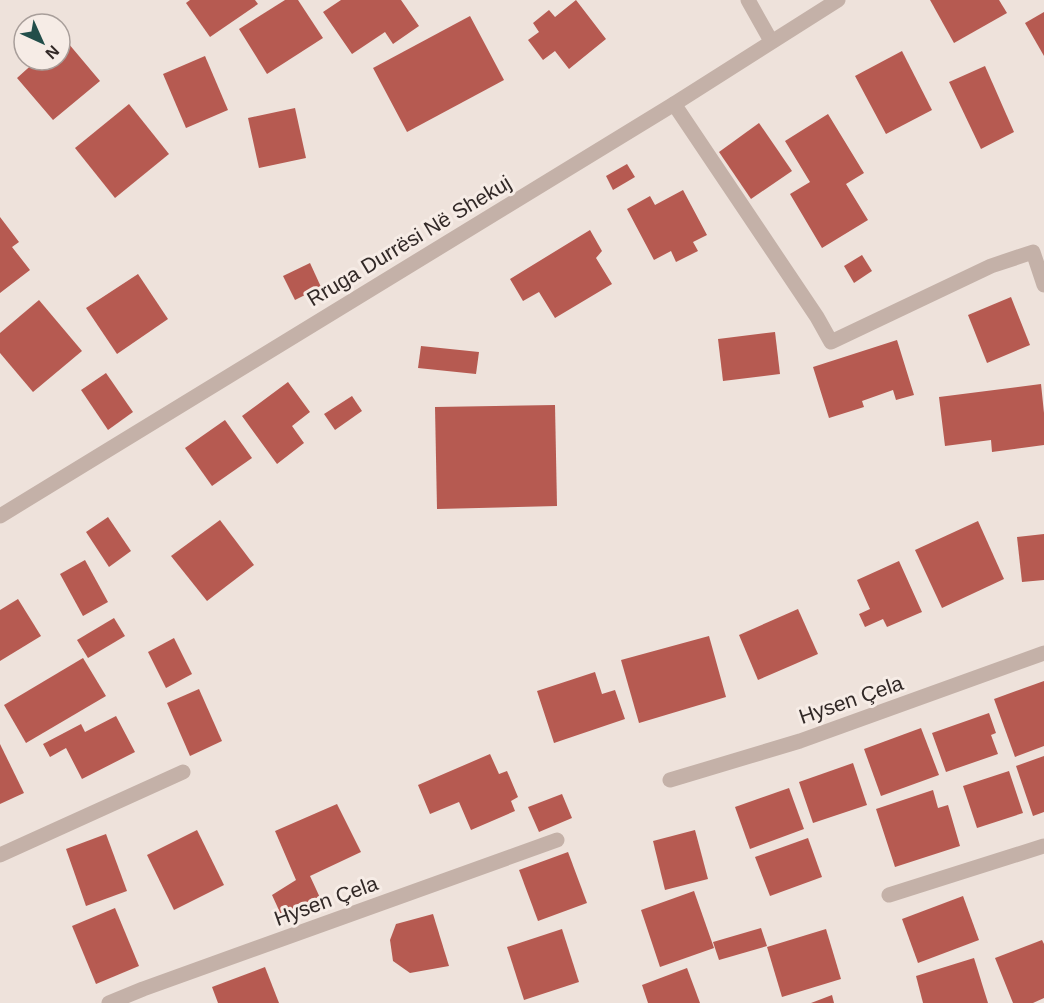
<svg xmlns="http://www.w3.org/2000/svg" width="1044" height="1003" viewBox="0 0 1044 1003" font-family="Arial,sans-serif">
  <rect width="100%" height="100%" fill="#eee2db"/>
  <g fill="#b65a51">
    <polygon points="190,0 255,0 258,4 210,37 186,3"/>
    <polygon points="285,0 298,0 323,38 267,74 239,29"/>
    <polygon points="341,0 401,0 419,26 393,44 385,32 352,54 323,12"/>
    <polygon points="576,0 606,39 569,69 555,51 543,60 528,40 539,32 533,23 549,10 555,17"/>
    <polygon points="930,0 999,0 1007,13 954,43"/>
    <polygon points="1044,12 1044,56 1025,23"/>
    <polygon points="470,16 504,80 407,132 373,68"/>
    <polygon points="63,37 100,81 53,120 17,78 37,60 60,60 60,40"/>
    <polygon points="902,51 932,110 886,134 855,76"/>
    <polygon points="205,56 228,110 186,128 163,74"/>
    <polygon points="985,66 1014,132 981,149 949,82"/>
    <polygon points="129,104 169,154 115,198 75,148"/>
    <polygon points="295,108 306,158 259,168 248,118"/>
    <polygon points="828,114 864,173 846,184 868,220 822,248 790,194 810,182 785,141"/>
    <polygon points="759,123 792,171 751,199 719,152"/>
    <polygon points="627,164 635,177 613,190 606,176"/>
    <polygon points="683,190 707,235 693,242 698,251 676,262 671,251 654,260 627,209 650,196 655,205"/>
    <polygon points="0,217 19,242 12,247 30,270 0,293"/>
    <polygon points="590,230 602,251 596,258 612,284 555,318 539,292 523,301 510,279"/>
    <polygon points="862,255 872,271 854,283 844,266"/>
    <polygon points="310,263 321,287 295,300 283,276"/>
    <polygon points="138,274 168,319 117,354 86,308"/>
    <polygon points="1011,297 1030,345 987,363 968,315"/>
    <polygon points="39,300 82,351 33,392 0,353 0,333"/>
    <polygon points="775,332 780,374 723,381 718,339"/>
    <polygon points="897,340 914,395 896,400 893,390 862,401 864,407 829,418 813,367"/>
    <polygon points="421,346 479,352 476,374 418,368"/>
    <polygon points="106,373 133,412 108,430 81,390"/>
    <polygon points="288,382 310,412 292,426 304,443 277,464 242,416"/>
    <polygon points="1041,384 1044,413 1044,445 992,452 991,440 945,446 939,397"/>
    <polygon points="352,396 362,411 335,430 324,414"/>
    <polygon points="555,405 557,506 437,509 435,407"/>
    <polygon points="225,420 252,458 212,486 185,448"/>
    <polygon points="108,517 131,551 109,567 86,532"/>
    <polygon points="220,520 254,565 207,601 171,556"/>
    <polygon points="978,521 1004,579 942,608 915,550"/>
    <polygon points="1044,534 1044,580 1022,582 1017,537"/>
    <polygon points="85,560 108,602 83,616 60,574"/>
    <polygon points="899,561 922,612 887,627 883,619 865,627 859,614 870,609 857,580"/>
    <polygon points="18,599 41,636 0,661 0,610"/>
    <polygon points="798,609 818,654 758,680 739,635"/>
    <polygon points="114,618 125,636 88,658 77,640"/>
    <polygon points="709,636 726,697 639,723 621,660"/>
    <polygon points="174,638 192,674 166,688 148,652"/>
    <polygon points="83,658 106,696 26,743 4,705"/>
    <polygon points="595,672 602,694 615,690 625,719 554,743 537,691"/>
    <polygon points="1044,681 1044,746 1015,757 994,699"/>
    <polygon points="199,689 222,741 190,756 167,703"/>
    <polygon points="989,713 996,733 991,735 998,754 946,772 932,733"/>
    <polygon points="116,716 135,752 82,779 66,748 50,757 43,744 81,724 85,732"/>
    <polygon points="921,728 939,775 881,796 864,749"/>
    <polygon points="0,744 24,793 0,804"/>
    <polygon points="490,754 499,774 507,771 518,797 511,801 515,811 471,830 459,802 430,814 418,785"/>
    <polygon points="1044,756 1044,812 1033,816 1016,766"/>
    <polygon points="853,763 867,805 813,823 799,782"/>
    <polygon points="1009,771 1023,813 977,828 963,786"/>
    <polygon points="789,788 804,829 750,849 735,807"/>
    <polygon points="933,790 938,808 948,805 960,846 895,867 876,809"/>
    <polygon points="562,794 572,818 539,832 528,807"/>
    <polygon points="337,804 361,852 310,876 322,902 283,919 272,895 296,880 275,831"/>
    <polygon points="197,830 224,885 174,910 147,855"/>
    <polygon points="695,830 708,879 665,890 653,841"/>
    <polygon points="106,834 127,891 86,906 66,849"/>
    <polygon points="808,838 822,877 770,896 755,857"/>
    <polygon points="568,852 587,903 538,921 519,870"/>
    <polygon points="694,891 714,948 660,967 641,910"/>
    <polygon points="963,896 979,940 918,963 902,919"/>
    <polygon points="115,908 139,966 96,984 72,926"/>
    <polygon points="433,914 449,966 410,973 393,961 390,940 396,924"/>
    <polygon points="761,928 767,946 719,960 713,942"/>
    <polygon points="562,929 579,982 524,1000 507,947"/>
    <polygon points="826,929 841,979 782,997 767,947"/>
    <polygon points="1042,940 1044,944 1044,998 1033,1003 1013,1003 995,958"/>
    <polygon points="974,958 988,1003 923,1003 916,976"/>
    <polygon points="265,967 279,1003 218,1003 212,987"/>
    <polygon points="687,968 700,1003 648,1003 642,985"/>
    <polygon points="832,995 834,1003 811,1003"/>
  </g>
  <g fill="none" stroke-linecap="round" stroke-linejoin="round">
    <g stroke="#c4b1a8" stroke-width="15">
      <polyline points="748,0 771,41"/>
      <polyline points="674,104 817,317 831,342 991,266 1033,252 1044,285"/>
      <polyline points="670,780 800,741 1044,653"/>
      <polyline points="0,855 183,772"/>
      <polyline points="889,895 1044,846"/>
      <polyline points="109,1003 143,989 557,840"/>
    </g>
    <polyline stroke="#c4b1a8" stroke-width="15" points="0,516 674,104 838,0"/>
  </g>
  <g text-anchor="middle" stroke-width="6" stroke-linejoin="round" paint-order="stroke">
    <g font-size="21" fill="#322927" stroke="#f6ece6">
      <text transform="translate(409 241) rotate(-31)" y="7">Rruga Durrësi Në Shekuj</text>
      <text transform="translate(851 700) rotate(-19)" y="7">Hysen Çela</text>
      <text transform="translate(326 901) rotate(-20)" y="7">Hysen Çela</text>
    </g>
  </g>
  <g transform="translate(42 42) rotate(135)"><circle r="28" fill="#f6ece6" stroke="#a89e9a" stroke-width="1.5"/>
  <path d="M0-4.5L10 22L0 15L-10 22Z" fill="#224e4a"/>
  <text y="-9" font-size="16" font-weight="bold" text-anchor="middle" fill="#322927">N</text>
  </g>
</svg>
